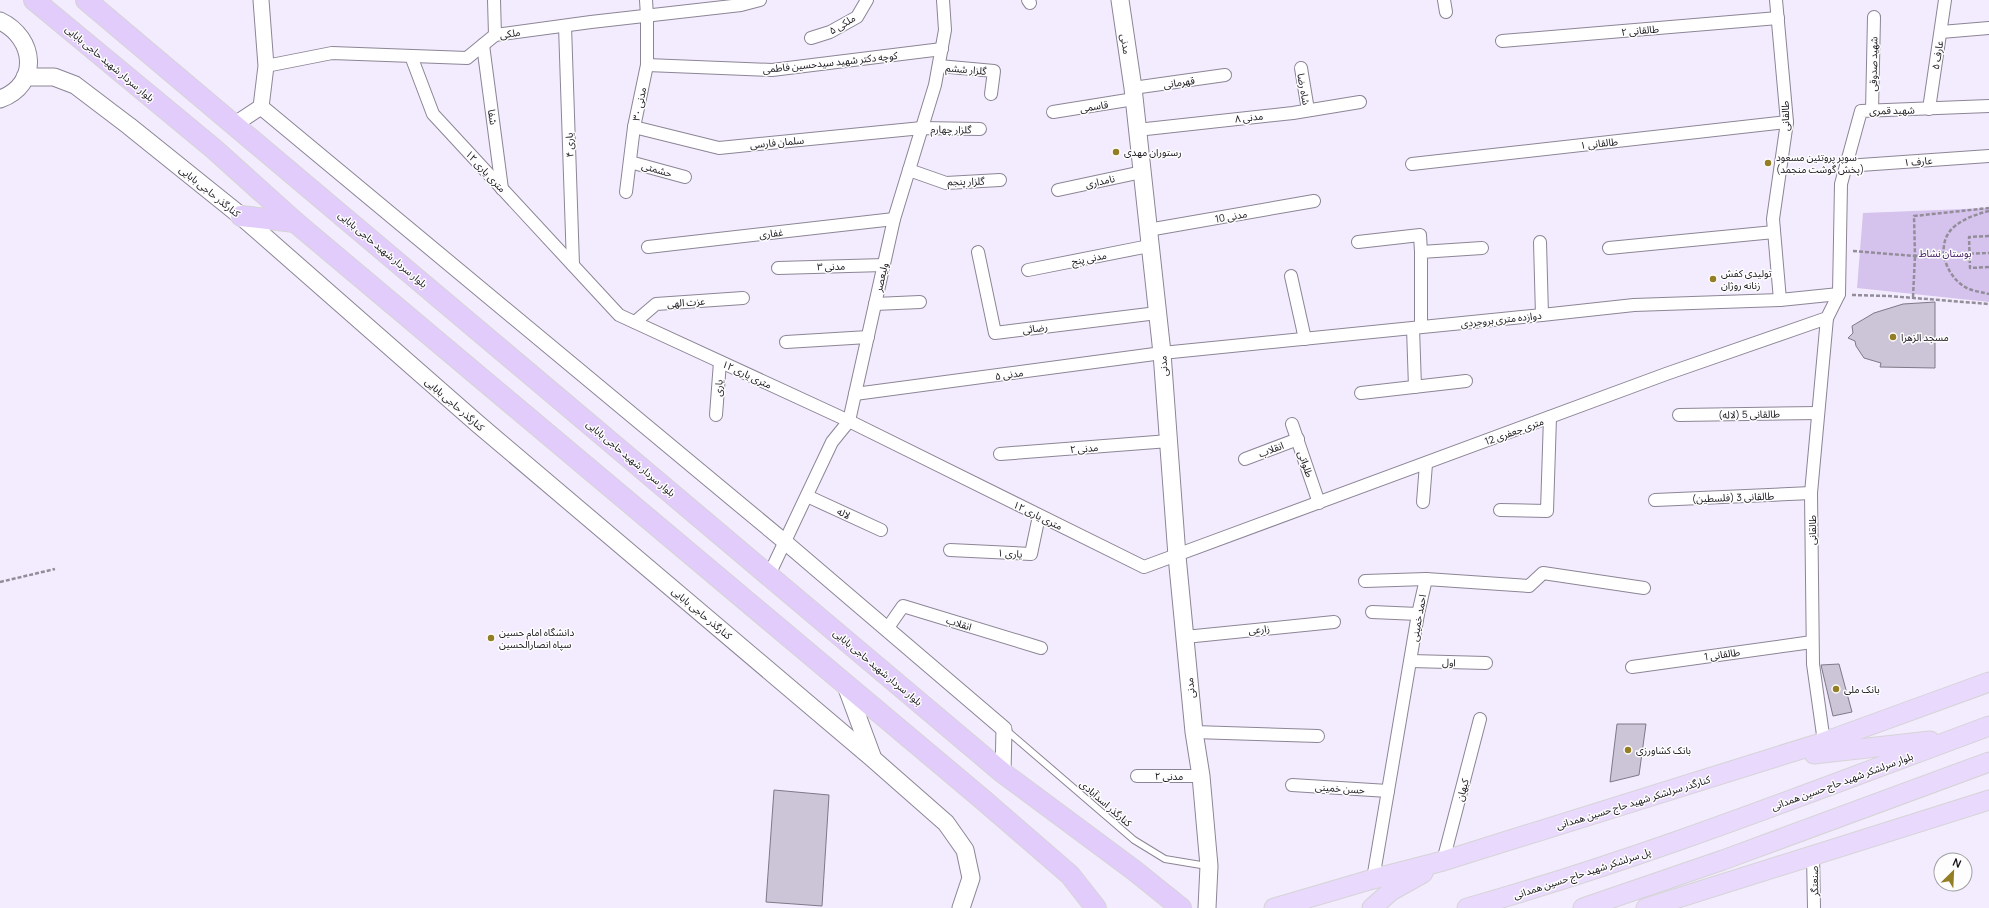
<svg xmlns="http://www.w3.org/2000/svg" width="1989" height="908" viewBox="0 0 1989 908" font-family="Manrope,'Noto Sans Arabic',sans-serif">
  <rect width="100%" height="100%" fill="#f3ecfe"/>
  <polygon fill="#d5c3ed" points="1989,208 1989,302 1857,288 1863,213"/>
  <g fill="#ccc5d7" stroke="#7f7888">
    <polygon points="1935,302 1935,368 1880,367 1881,363 1864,358 1856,346 1855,341 1848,338 1853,333 1852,326 1874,313 1903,304"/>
    <polygon points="1839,664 1852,712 1833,716 1821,665"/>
    <polygon points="1617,724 1646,724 1639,775 1610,782"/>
    <polygon points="774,790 829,795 822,906 766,902"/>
  </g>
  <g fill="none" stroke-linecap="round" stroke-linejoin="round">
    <defs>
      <polyline id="service" points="1005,729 1134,840 1165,859 1207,866"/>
      <g id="minor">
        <polyline points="494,0 495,35"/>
        <polyline points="1028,0 1030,3"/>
        <polyline points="1444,0 1446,12"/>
        <polyline points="1776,0 1787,122 1773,219 1780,300"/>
        <polyline points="565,26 573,265"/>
        <polyline points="1941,32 1989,28"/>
        <polyline points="811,38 830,32 857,17 867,0"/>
        <polyline points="1502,41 1778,18"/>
        <polyline points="483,45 502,189"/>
        <polyline points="411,56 433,114 619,315 849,421 1144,567 1666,374 1827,318 1839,294 1841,184 1861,111 1989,106"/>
        <polyline points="647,65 772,70 942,49"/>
        <polyline points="266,66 332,53 467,58 495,35 591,22 741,5 760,0"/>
        <polyline points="939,66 994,71 991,94"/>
        <polyline points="1301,68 1308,110"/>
        <polyline points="1133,88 1225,75"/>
        <polyline points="1929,109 1945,0"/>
        <polyline points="1872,111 1874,17"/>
        <polyline points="1053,112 1134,99"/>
        <polyline points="634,127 719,148 922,128 980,129"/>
        <polyline points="1137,130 1293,113 1360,102"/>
        <polyline points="630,162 685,177"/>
        <polyline points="1412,164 1787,122"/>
        <polyline points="1846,166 1989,156"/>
        <polyline points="909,170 946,183 1000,180"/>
        <polyline points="1058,190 1142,172"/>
        <polyline points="626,192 634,127 647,65 647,16 646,0"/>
        <polyline points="1148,230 1314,201"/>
        <polyline points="1358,242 1420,235 1421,252"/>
        <polyline points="1540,242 1542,315"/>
        <polyline points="648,247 894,219"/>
        <polyline points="1609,248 1774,232"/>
        <polyline points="978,252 995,333 1157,313"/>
        <polyline points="778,268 884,265"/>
        <polyline points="1028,270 1149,246"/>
        <polyline points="1291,276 1305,339"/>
        <polyline points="875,304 920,302"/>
        <polyline points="635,322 656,304 743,298"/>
        <polyline points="1421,327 1421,252 1482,248"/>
        <polyline points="1413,328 1415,387"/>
        <polyline points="786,342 868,337"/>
        <polyline points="1361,393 1466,381"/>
        <polyline points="855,394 1162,353 1542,315 1634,305 1780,300 1839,294"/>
        <polyline points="716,415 720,362"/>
        <polyline points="1679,415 1818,413"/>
        <polyline points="1292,424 1319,503"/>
        <polyline points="1000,454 1169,441"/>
        <polyline points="1245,459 1298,439"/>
        <polyline points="807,496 881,530"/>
        <polyline points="1655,500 1811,493"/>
        <polyline points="1423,502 1426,464"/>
        <polyline points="1500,510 1547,511 1550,417"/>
        <polyline points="950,550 1031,554 1039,516"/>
        <polyline points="769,575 832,442 849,421 894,219 935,85 945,30 943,0"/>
        <polyline points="1365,581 1426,579"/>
        <polyline points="1372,612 1418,614"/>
        <polyline points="887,629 903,606 1041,648"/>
        <polyline points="1185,637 1334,622"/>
        <polyline points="1411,661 1486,663"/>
        <polyline points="1632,667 1812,642"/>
        <polyline points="1194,732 1318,736"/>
        <polyline points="1824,742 1813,664 1811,493 1827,318"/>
        <polyline points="1137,776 1201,776"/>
        <polyline points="1292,785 1388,791"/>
        <polyline points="1813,854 1814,908"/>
        <polyline points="1443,861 1480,719"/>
        <polyline points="1373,879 1418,614 1426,579 1529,586 1543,573 1644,588"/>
      </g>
      <g id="tertiary">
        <polyline points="261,107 785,542 1004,729 1003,773"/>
        <polyline points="235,124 261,107 266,66 261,0"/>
      </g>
      <g id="secondary">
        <polyline points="1120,0 1133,88 1162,353 1177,556 1194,732 1201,776 1209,866 1207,908"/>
        <path d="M0 21C36 38 40 85 0 99"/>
        <polyline points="25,77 54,77 75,85 129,126 241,216 478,424 872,758 946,823 965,850 971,878 961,908"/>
        <polyline points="845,683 872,756"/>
      </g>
      <g id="primary">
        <polyline points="1814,754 1930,741"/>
        <polyline points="1274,908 1373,879 1443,861 1824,742 1989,682"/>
        <polyline points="1372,908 1391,891 1423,873"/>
        <path d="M1467 908C1645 858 1816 790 1989 726"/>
        <polyline points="1583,908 1723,860 1989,762"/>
        <polyline points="1646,908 1989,800"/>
      </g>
      <g id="trunk">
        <polyline points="34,0 214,149 295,222 981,798 1070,875 1096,908"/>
        <polyline points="86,0 1003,773 1135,871 1181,908"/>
        <polyline points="241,216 295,222"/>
      </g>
    </defs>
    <use href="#service" stroke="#8c8595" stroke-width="8"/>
    <use href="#minor" stroke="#8c8595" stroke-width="14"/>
    <use href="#tertiary" stroke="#8c8595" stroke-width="17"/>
    <use href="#secondary" stroke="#8c8595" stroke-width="19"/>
    <use href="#primary" stroke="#d5d4d5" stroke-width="21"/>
    <use href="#trunk" stroke="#d5d4d5" stroke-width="22"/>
    <g stroke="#938d9a" stroke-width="2.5" stroke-dasharray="4 2" stroke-linecap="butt">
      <path d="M1989 211C1977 214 1965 218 1955 226 1934 243 1945 275 1965 287 1972 291 1981 292 1989 294"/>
      <polyline points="1989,236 1969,237 1970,268 1989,267"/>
      <polyline points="1853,251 1915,256 1914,216 1989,208"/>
      <polyline points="1852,295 1889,296 1989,304"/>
      <polyline points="1913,297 1915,256 1989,253"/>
      <polyline points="0,582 55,569"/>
    </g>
    <use href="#service" stroke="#fff" stroke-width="6"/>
    <use href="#minor" stroke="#fff" stroke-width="12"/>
    <use href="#tertiary" stroke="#fff" stroke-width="15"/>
    <use href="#secondary" stroke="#fff" stroke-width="17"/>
    <use href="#primary" stroke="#e9d9fd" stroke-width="19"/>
    <use href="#trunk" stroke="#e2ccfc" stroke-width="20"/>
  </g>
  <g fill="#937e25" stroke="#fdfdfd" stroke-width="1.5">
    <circle cx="1116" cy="152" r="4"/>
    <circle cx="1768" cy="163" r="4"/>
    <circle cx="1713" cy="279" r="4"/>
    <circle cx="1893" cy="337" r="4"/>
    <circle cx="491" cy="638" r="4"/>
    <circle cx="1836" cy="689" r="4"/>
    <circle cx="1628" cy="750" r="4"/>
  </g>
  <g text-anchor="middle" stroke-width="3" stroke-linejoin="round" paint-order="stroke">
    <g font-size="10" fill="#151218" stroke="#fdfdfd">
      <text transform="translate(842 24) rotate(-31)" y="4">ملکی ۵</text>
      <text transform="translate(1640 30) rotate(-5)" y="4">طالقانی ۲</text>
      <text transform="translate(510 33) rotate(-8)" y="4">ملکی</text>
      <text transform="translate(1126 44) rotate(81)" y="4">مدنی</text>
      <text transform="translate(1937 55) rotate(-81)" y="4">عارف ۵</text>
      <text transform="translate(830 62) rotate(-6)" y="4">کوچه دکتر شهید سیدحسین فاطمی</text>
      <text transform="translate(110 63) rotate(40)" y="4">بلوار سردار شهید حاجی بابایی</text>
      <text transform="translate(1873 64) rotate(-89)" y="4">شهید صدوقی</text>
      <text transform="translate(966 69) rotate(5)" y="4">گلزار ششم</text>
      <text transform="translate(1179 82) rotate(-8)" y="4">قهرمانی</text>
      <text transform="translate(1304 89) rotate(80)" y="4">شاه رضا</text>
      <text transform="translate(639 104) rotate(-78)" y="4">مدنی ۳۰</text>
      <text transform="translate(1094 106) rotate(-9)" y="4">قاسمی</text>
      <text transform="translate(1892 110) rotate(-1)" y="4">شهید قمری</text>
      <text transform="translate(1785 116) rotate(-91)" y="4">طالقانی</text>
      <text transform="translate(493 117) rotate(82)" y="4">شفا</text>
      <text transform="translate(1249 117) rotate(-6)" y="4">مدنی ۸</text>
      <text transform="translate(951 129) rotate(1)" y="4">گلزار چهارم</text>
      <text transform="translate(777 142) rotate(-5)" y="4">سلمان فارسی</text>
      <text transform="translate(1599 143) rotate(-6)" y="4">طالقانی ۱</text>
      <text transform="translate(569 145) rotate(-92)" y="4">یاری ۴</text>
      <text transform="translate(1918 161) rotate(-4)" y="4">عارف ۱</text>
      <text transform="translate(657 169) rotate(16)" y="4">حشمتی</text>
      <text transform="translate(486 171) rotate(47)" y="4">۱۲ متری یاری</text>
      <text transform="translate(966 181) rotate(-1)" y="4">گلزار پنجم</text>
      <text transform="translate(1100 181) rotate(-12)" y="4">نامداری</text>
      <text transform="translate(210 191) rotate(39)" y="4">کنارگذر حاجی بابایی</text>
      <text transform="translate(1231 216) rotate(-10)" y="4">مدنی 10</text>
      <text transform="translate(771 233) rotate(-6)" y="4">غفاری</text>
      <text transform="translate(383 249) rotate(40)" y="4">بلوار سردار شهید حاجی بابایی</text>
      <text transform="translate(1089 258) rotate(-11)" y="4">مدنی پنج</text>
      <text transform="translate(831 266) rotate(-1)" y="4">مدنی ۳</text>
      <text transform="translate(881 277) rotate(-77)" y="4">ولیعصر</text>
      <text transform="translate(686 302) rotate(-4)" y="4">عزت الهی</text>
      <text transform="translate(1501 319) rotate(-6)" y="4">دوازده متری بروجردی</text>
      <text transform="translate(1035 328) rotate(-7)" y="4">رضائی</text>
      <text transform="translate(1163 366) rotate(-94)" y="4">مدنی</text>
      <text transform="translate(747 374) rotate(25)" y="4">۱۲ متری یاری</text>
      <text transform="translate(1009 374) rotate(-8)" y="4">مدنی ۵</text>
      <text transform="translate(718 388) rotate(-86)" y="4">یاری</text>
      <text transform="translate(455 404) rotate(41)" y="4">کنارگذر حاجی بابایی</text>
      <text transform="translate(1749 414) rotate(-1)" y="4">طالقانی 5 (لاله)</text>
      <text transform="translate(1514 431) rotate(-20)" y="4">12 متری جعفری</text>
      <text transform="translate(1084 448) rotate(-4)" y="4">مدنی ۲</text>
      <text transform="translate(1271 449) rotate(-21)" y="4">انقلاب</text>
      <text transform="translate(631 458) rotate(40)" y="4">بلوار سردار شهید حاجی بابایی</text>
      <text transform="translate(1306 464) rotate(71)" y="4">طلواتی</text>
      <text transform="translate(1733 497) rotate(-2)" y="4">طالقانی 3 (فلسطین)</text>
      <text transform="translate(844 513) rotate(25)" y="4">لاله</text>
      <text transform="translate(1038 515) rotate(26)" y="4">۱۲ متری یاری</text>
      <text transform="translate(1812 530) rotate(-90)" y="4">طالقانی</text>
      <text transform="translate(1010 553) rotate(3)" y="4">یاری ۱</text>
      <text transform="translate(702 613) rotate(40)" y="4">کنارگذر حاجی بابایی</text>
      <text transform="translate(1418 618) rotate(-80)" y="4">احمد خمینی</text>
      <text transform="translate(959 623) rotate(17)" y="4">انقلاب</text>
      <text transform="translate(1259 629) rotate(-6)" y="4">زارعی</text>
      <text transform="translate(1722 654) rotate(-8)" y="4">طالقانی 1</text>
      <text transform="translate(1449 662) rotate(2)" y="4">اول</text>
      <text transform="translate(878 667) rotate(40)" y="4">بلوار سردار شهید حاجی بابایی</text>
      <text transform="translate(1190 688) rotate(-96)" y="4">مدنی</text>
      <text x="1169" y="780">مدنی ۲</text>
      <text transform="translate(1842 781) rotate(-20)" y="4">بلوار سرلشکر شهید حاج حسین همدانی</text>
      <text transform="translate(1340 788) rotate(4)" y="4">حسن خمینی</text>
      <text transform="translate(1462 790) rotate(-75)" y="4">کیهان</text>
      <text transform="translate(1633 802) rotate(-17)" y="4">کنارگذر سرلشکر شهید حاج حسین همدانی</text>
      <text transform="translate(1106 803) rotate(41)" y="4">کنارگذر اسدآبادی</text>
      <text transform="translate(1582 873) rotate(-18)" y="4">پل سرلشکر شهید حاج حسین همدانی</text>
      <text transform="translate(1814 881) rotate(-91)" y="4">صنعتگر</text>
    </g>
    <g font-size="10" fill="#151218" stroke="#fdfdfd" text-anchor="start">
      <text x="1124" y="156">رستوران مهدی</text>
      <text x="1776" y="161">سوپر پروتئین مسعود<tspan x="1776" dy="12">(پخش گوشت منجمد)</tspan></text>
      <text x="1721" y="277">تولیدی کفش<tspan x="1721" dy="12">زنانه روژان</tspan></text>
      <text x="1901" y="341">مسجد الزهرا</text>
      <text x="499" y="636">دانشگاه امام حسین<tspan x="499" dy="12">سپاه انصارالحسین</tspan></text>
      <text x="1844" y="693">بانک ملی</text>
      <text x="1636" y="754">بانک کشاورزی</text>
    </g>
    <g font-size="10" fill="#380c5a" stroke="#fdfdfd">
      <text x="1945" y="257">بوستان نشاط</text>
    </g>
  </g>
  <g transform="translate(1953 872) rotate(24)"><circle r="19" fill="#fdfdfd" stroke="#a09fa1"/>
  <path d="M0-3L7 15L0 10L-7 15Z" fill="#937e25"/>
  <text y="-6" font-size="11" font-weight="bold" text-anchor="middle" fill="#151218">N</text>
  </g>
</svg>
